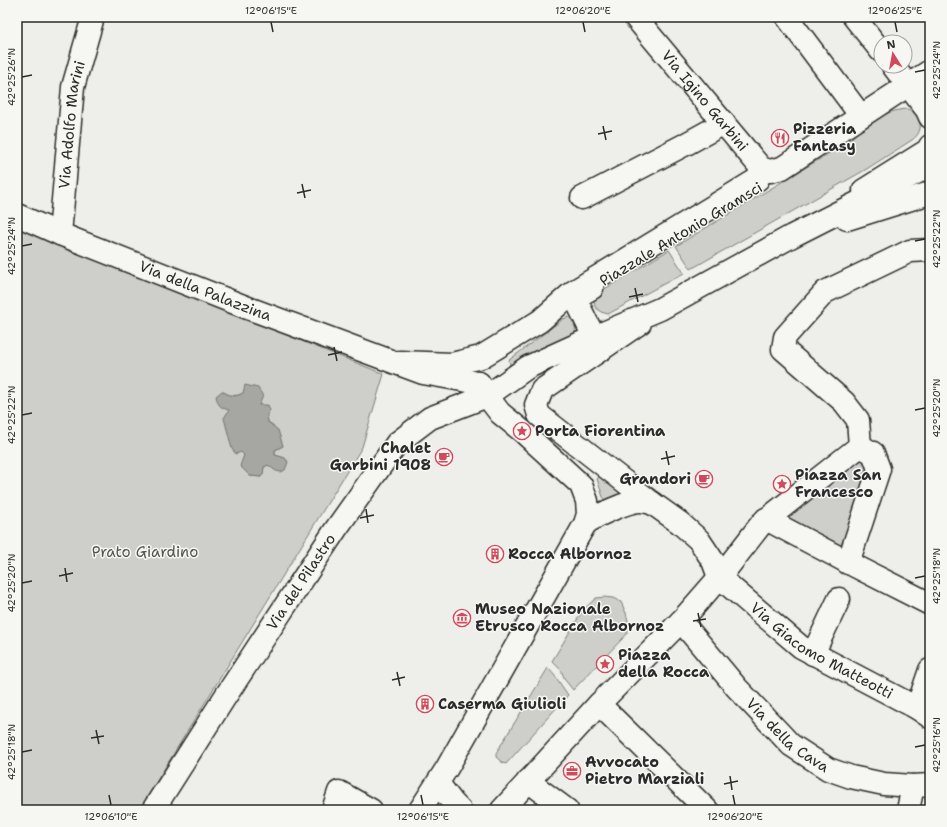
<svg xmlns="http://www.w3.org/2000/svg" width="947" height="827" viewBox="0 0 947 827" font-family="'Shantell Sans',sans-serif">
  <rect width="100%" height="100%" fill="#eeeeea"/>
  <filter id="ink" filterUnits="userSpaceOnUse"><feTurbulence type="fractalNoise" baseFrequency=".025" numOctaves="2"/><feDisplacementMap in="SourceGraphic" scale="8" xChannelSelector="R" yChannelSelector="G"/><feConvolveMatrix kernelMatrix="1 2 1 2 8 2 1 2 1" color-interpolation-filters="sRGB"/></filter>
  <g filter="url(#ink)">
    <g fill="#cececa" stroke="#7c7c7a" fill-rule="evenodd">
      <path d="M908 109C922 115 925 131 912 140L865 170 691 269 676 246 846 143C864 126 882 110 908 109Z"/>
      <path d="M17 227 384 374 362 447 139 810H17ZM222 391C230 396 235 397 243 393L259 405 263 406 267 415 268 422 273 425 283 446 275 450V455L285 458 288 462 268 465 264 467 263 474 261 477 250 476 230 410Z"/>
      <polygon points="669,250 684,273 608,314 601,312 595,307 594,300 598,293"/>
      <path d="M569 317C574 322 576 326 575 333L559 344 513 366 510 365 509 360 563 319Z"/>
      <polygon points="861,457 871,463 845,550 782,517"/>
      <polygon points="601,474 604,476 621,493 623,497 605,503 597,479"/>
      <polygon points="604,597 613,598 621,602 626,613 629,625 627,634 573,690 565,680 561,670 552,661 583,610 596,598"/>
      <polygon points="548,668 555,676 568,695 506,764 503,763 496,757 496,753"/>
    </g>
    <path fill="#a6a6a3" stroke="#757573" d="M245 385 258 388 263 396 259 405H268L270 410 267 415 268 422 278 430 283 446 275 450V455L285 458 288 462 285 470 281 472 276 471 268 465 264 467 263 474 261 477 250 476 240 466 244 455 241 452 236 454 232 449 224 418 229 410C221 408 218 406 216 396L222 391C230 396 235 398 243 393Z"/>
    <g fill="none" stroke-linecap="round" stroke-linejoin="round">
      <defs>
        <g id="minor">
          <polyline points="787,17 861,116"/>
          <polyline points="854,17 881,51"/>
          <polyline points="893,66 927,110 930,117"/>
          <polyline points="864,190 928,150 930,146"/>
          <polyline points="582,198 686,144 724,123"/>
          <path id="s1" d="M60 234 73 87 93 17"/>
          <polyline points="592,288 575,298 594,337"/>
          <path id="s2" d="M640 323 542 390 536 405 539 415 652 503 680 523 699 540 713 561 719 577 801 647 917 708 930 717"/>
          <polyline points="400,362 452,364 481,357 540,321 573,292 758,179 761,168"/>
          <polyline points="860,446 858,420 844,402 783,349 785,337 825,292 910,251 930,250"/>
          <polyline points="766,519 855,566 930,604"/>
          <path d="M585 524C595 516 628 501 640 501 644 501 648 502 652 503"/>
          <path id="s3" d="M681 621 737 688 791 745 828 769 851 777 884 784 913 786 930 785"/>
          <polyline points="813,654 839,599"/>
          <polyline points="599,704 707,810"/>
          <polyline points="917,708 930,670"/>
          <polyline points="528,781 567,810"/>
          <polyline points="438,783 453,803 460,810"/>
          <path id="s4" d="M153 810 225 697 336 529 397 443 430 418 487 396 500 413 522 431 581 485 587 501 588 514 585 524 447 768 420 810"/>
          <polyline points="333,810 339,792 371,810"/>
          <polyline points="502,810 599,704 683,619 724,572 762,523 860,446 873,453 879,469 848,563"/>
          <polyline points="908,810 913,786"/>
        </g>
        <g id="major">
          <path id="s5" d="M635 17 761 168 770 171 782 168 930 71"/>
          <path id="s6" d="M17 215 60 234 248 308 423 373 479 383 487 396 528 367 594 337 660 309 792 236 930 166"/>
          <polyline points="847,219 930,193"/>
        </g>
      </defs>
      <use href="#minor" stroke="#2b2b2b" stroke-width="25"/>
      <use href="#major" stroke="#2b2b2b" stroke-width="25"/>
      <use href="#minor" stroke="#f6f6f2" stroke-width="22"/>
      <use href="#major" stroke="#f6f6f2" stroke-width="22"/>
    </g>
  </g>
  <path fill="none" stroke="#2b2b2b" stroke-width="1.5" d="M271 22 273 32M583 22 585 32M895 22 897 32M915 72 925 70M22 77 32 75M603 126 606 140M598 134 612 131M302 184 305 198M297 193 311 190M915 241 925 239M22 246 32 244M635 288 638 302M629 297 643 294M334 347 337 361M328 355 342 352M915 410 925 408M22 415 32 413M666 451 669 465M661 459 675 456M366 509 368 523M360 518 374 515M65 568 67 582M59 576 73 573M915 578 925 576M22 583 32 581M698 613 701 627M693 621 706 619M397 672 400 686M392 680 405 677M96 730 99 744M91 738 104 736M915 747 925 745M22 752 32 750M730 776 732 790M724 784 738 781M109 795 111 805M421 795 423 805M733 795 735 805"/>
  <defs>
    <symbol id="restaurant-ring" viewBox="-11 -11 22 22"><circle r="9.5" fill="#f6f6f2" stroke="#d1495b" stroke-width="1.5"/><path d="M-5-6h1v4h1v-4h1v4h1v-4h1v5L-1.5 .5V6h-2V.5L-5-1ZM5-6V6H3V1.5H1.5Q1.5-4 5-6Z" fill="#d1495b"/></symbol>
    <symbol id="sight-ring" viewBox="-11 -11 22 22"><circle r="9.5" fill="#f6f6f2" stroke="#d1495b" stroke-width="1.5"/><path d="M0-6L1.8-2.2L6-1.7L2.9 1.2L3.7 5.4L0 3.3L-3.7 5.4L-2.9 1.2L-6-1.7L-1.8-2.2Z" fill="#d1495b"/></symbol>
    <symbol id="cafe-ring" viewBox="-11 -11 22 22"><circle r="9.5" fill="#f6f6f2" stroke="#d1495b" stroke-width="1.5"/><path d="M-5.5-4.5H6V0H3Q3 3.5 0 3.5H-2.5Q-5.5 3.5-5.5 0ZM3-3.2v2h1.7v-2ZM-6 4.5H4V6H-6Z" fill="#d1495b"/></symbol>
    <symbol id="building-ring" viewBox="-11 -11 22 22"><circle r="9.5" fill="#f6f6f2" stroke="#d1495b" stroke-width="1.5"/><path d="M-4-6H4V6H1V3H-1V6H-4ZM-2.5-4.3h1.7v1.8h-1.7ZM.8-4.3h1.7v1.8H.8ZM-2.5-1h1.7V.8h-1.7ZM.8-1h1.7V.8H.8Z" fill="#d1495b"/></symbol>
    <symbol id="museum-ring" viewBox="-11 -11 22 22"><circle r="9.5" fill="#f6f6f2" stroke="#d1495b" stroke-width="1.5"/><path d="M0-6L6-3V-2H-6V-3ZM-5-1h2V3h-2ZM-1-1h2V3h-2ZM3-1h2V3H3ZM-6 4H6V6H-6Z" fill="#d1495b"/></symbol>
    <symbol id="office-ring" viewBox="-11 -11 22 22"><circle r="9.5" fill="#f6f6f2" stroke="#d1495b" stroke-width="1.5"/><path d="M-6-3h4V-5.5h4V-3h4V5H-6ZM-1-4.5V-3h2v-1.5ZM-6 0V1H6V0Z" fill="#d1495b"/></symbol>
  </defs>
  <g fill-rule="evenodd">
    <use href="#restaurant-ring" x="770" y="128" width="20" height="20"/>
    <use href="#sight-ring" x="512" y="421" width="20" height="20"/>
    <use href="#cafe-ring" x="434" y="447" width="20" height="20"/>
    <use href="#cafe-ring" x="694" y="469" width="20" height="20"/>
    <use href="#sight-ring" x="772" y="474" width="20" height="20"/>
    <use href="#building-ring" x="485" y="544" width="20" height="20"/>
    <use href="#museum-ring" x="452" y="608" width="20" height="20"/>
    <use href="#sight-ring" x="595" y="654" width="20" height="20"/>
    <use href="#building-ring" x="415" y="694" width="20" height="20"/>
    <use href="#office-ring" x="562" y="761" width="20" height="20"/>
  </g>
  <g text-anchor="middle" stroke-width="3" stroke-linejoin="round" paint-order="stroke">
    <g font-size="15" fill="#2b2b2b" stroke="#f6f6f2">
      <text dy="5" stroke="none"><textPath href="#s5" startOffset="109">Via Igino Garbini</textPath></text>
      <text dy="5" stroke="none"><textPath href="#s1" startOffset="110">Via Adolfo Marini</textPath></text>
      <text transform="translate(681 234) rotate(-31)" y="5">Piazzale Antonio Gramsci</text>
      <text dy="5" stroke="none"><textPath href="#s6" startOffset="203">Via della Palazzina</textPath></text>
      <text dy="5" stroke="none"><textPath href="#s4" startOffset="272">Via del Pilastro</textPath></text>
      <text dy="5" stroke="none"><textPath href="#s2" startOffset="518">Via Giacomo Matteotti</textPath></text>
      <text dy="5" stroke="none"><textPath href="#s3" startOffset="157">Via della Cava</textPath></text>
    </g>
    <g font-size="15" font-weight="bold" fill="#2b2b2b" stroke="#f6f6f2" text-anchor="start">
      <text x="793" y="134">Pizzeria<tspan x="793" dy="17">Fantasy</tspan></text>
      <text x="535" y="436">Porta Fiorentina</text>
      <text x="431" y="453" text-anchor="end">Chalet<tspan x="431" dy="17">Garbini 1908</tspan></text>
      <text x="795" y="480">Piazza San<tspan x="795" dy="17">Francesco</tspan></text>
      <text x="691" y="484" text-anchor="end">Grandori</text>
      <text x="508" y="559">Rocca Albornoz</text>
      <text x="475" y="614">Museo Nazionale<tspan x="475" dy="17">Etrusco Rocca Albornoz</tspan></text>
      <text x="618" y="660">Piazza<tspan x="618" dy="17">della Rocca</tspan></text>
      <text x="438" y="709">Caserma Giulioli</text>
      <text x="585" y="767">Avvocato<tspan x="585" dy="17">Pietro Marziali</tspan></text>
    </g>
    <g font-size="15" fill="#545453" stroke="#f6f6f2">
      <text x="145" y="557">Prato Giardino</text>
    </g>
  </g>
  <rect width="947" height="827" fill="none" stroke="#f6f6f2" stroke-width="44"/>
  <g transform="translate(893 54) rotate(349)"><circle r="19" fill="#f6f6f2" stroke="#a5a5a2"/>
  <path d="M0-3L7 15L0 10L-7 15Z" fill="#d1495b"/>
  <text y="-6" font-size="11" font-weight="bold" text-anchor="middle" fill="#2b2b2b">N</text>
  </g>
  <rect x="22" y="22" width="903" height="783" fill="none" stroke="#2b2b2b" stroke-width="1.5"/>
  <g font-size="10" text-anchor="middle" fill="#2b2b2b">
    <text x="271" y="14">12°06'15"E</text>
    <text x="583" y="14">12°06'20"E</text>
    <text x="895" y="14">12°06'25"E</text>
    <text transform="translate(936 70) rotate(-90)" y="4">42°25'24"N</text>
    <text transform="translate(11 77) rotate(-90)" y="4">42°25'26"N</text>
    <text transform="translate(936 239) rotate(-90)" y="4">42°25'22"N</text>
    <text transform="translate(11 246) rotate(-90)" y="4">42°25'24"N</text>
    <text transform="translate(936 408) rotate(-90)" y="4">42°25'20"N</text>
    <text transform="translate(11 415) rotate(-90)" y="4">42°25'22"N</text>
    <text transform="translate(936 576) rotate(-90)" y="4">42°25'18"N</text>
    <text transform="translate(11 583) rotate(-90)" y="4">42°25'20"N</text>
    <text transform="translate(936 745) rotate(-90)" y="4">42°25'16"N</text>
    <text transform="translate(11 752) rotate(-90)" y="4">42°25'18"N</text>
    <text x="111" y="820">12°06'10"E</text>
    <text x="423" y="820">12°06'15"E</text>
    <text x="735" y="820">12°06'20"E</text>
  </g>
</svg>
